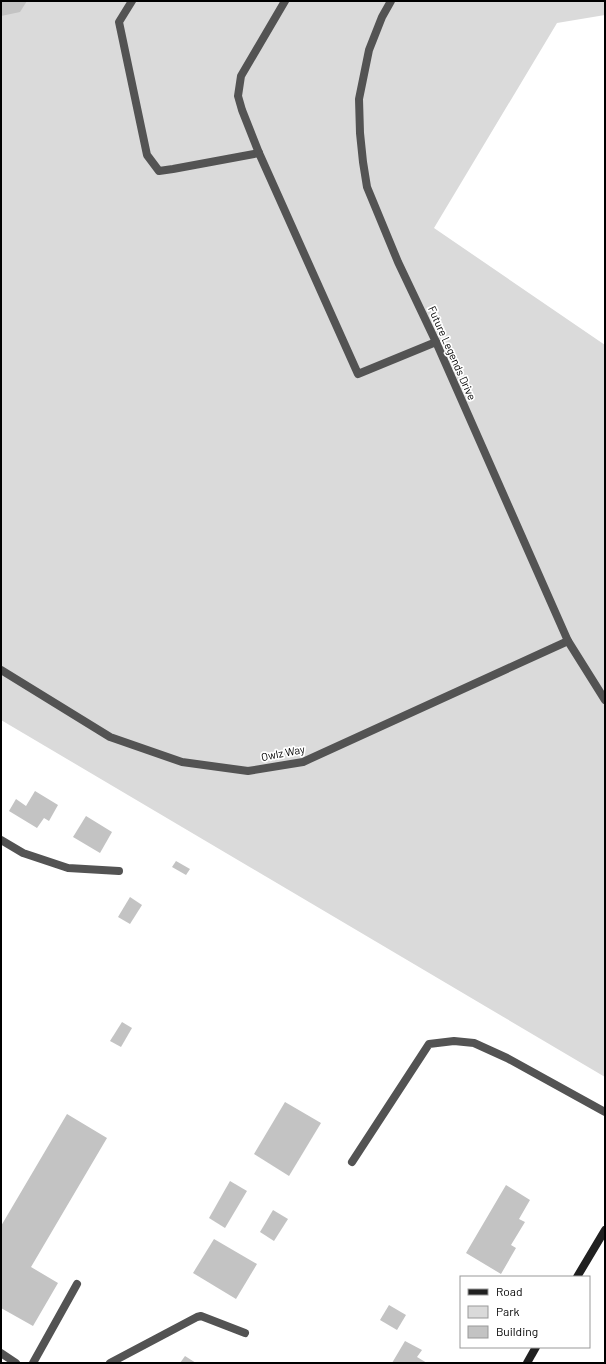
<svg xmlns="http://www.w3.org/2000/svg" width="606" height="1364" viewBox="0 0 606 1364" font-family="Barlow,sans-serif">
  <rect width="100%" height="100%" fill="#fff"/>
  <polygon fill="#dadada" points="1,1 605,1 605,15 557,23 434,228 605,345 605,1077 1,720"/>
  <g fill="#c3c3c3">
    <polygon points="1,1 27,1 20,12 1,16"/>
    <polygon points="35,791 58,805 49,821 44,818 37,828 9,811 16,799 26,806"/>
    <polygon points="86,816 112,832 100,853 73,837"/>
    <polygon points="176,861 190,869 186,875 172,867"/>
    <polygon points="130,897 142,905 130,924 118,917"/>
    <polygon points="122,1022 132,1028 121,1047 110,1041"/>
    <polygon points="285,1102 321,1123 289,1176 254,1154"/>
    <polygon points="67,1114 107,1138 31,1267 58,1283 33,1326 1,1308 1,1226"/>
    <polygon points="230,1181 247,1191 225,1228 209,1218"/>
    <polygon points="506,1185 530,1200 519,1219 525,1222 511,1245 516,1248 501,1274 466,1253"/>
    <polygon points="273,1210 288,1219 274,1241 260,1232"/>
    <polygon points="214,1239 257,1264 236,1299 193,1273"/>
    <polygon points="389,1305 406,1315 397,1330 380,1320"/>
    <polygon points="405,1341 422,1350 417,1357 427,1363 392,1363"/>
    <polygon points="185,1356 196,1363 180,1363"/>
  </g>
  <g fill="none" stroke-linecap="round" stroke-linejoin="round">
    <g stroke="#535353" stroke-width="8">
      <polyline points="132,1 119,22 147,155 159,171 173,169 259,153"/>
      <polyline points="285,1 241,76 238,96 242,110 259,153 358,374 436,342"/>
      <polyline points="1,840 23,853 68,868 119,871"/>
      <polyline points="352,1162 429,1044 454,1041 474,1043 507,1058 605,1112"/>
      <polyline points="1,1353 16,1363"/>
      <polyline points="33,1363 77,1284"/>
      <polyline points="110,1363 197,1317 201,1316 245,1333"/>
    </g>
    <g stroke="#535353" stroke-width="8">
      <polyline points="391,1 382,17 369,50 359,99 360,133 363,162 367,187 398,262 436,342 568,641 605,700"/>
      <polyline points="1,670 110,737 182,762 248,771 303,762 568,641"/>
    </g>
    <g stroke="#202020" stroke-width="8">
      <polyline points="577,1277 605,1230"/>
      <polyline points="527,1363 536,1347"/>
    </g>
  </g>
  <g text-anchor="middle" stroke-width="3.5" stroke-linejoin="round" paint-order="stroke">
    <g font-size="11" fill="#000" stroke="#fff">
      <text transform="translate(452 353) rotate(66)" y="4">Future Legends Drive</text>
      <text transform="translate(283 753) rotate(-11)" y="4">Owlz Way</text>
    </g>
  </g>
  <rect width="606" height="1364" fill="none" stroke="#000000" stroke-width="4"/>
  <rect x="460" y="1276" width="130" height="72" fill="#ffffff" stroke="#999999"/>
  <rect x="468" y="1289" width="20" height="6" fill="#202020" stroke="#999999"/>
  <text x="496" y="1296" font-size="12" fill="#000000">Road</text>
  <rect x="468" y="1306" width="20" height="12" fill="#dadada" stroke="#999999"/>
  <text x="496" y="1316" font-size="12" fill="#000000">Park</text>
  <rect x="468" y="1326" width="20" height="12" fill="#c3c3c3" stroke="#999999"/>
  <text x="496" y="1336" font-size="12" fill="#000000">Building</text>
</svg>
